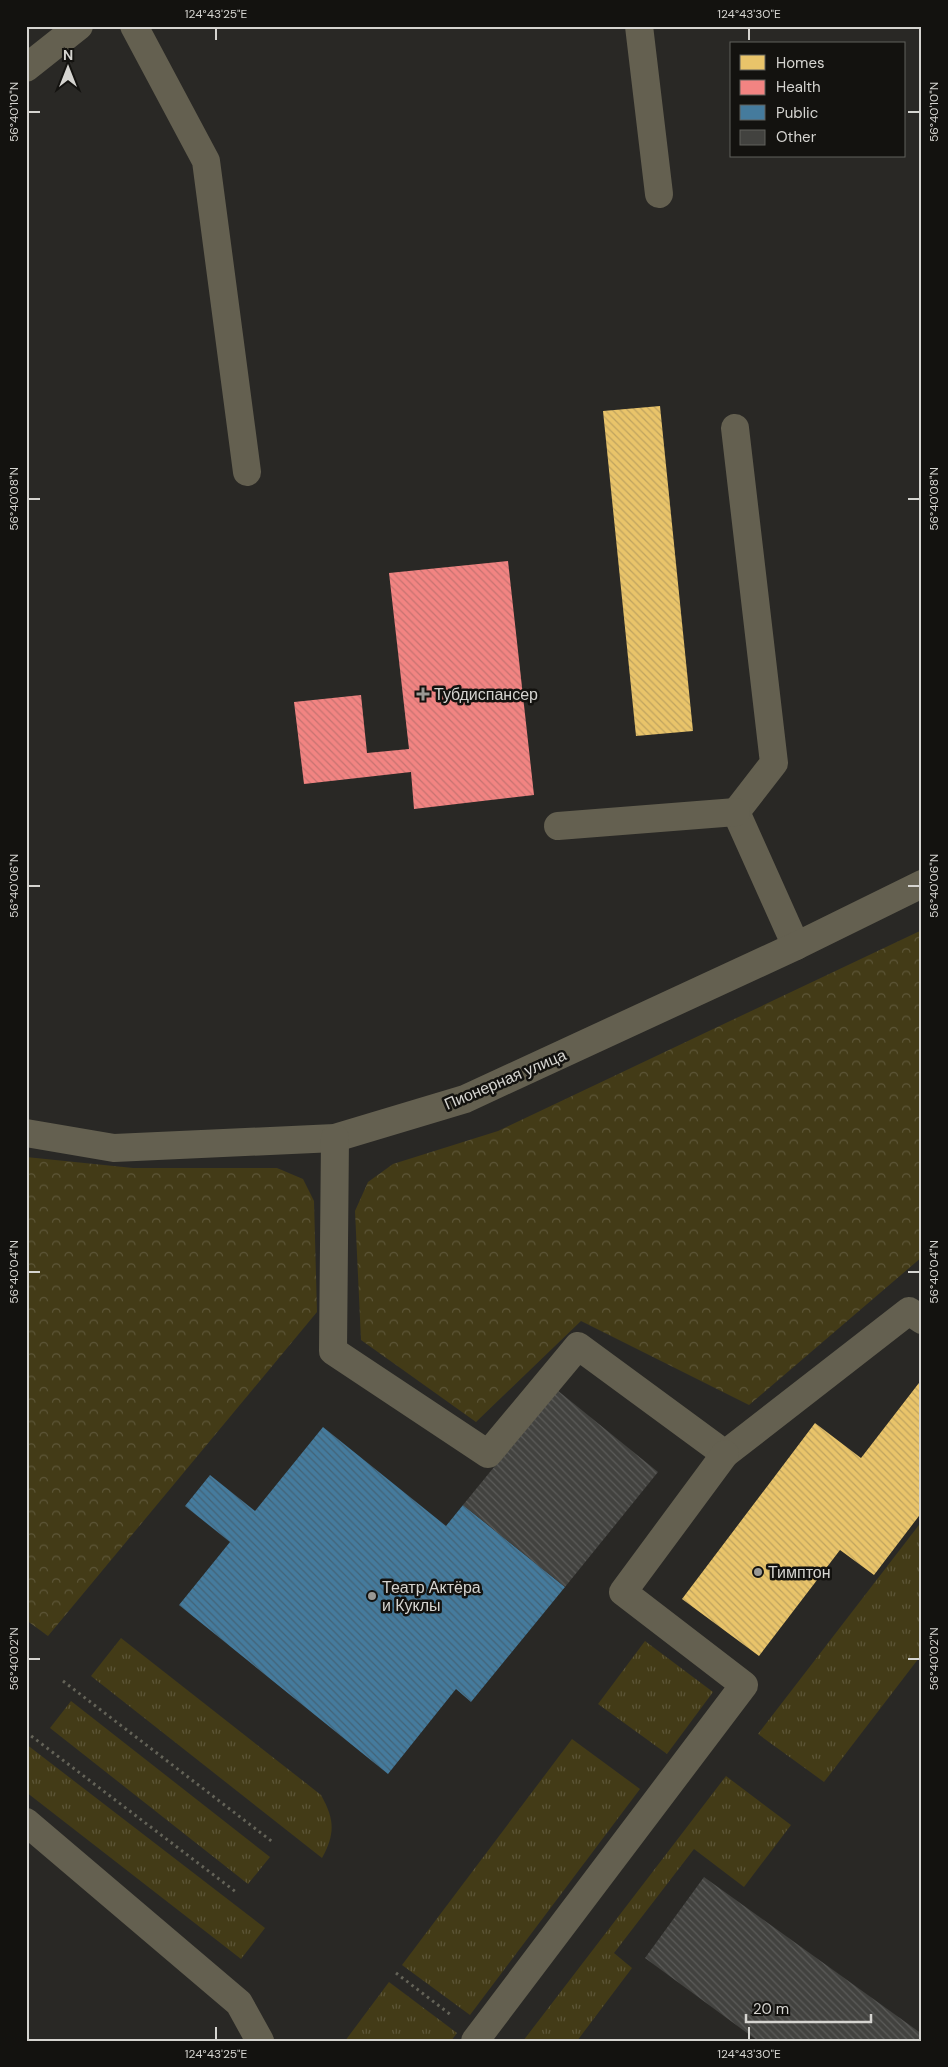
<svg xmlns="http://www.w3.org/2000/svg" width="948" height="2067" viewBox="0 0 948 2067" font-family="'DM Sans',sans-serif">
  <defs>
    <pattern id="grass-tufts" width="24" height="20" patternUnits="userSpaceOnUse" patternTransform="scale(1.25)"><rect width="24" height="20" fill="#433b17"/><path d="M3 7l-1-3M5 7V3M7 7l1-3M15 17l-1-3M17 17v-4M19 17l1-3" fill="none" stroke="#5d5638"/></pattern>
    <pattern id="forest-crowns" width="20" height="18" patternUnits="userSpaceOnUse" patternTransform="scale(1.25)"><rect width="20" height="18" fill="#433b17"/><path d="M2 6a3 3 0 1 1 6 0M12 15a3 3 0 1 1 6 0" fill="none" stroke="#5d5638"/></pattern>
    <pattern id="homes-back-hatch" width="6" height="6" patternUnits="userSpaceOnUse" patternTransform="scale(1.25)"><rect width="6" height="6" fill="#e9c46a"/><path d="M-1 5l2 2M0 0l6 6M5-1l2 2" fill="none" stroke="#bfa35f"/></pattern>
    <pattern id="health-back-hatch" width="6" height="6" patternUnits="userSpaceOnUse" patternTransform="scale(1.25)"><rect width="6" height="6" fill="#f28482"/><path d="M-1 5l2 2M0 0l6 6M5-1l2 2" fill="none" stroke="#c67371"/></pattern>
    <pattern id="public-back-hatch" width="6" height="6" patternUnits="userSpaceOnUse" patternTransform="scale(1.25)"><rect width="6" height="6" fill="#457b9d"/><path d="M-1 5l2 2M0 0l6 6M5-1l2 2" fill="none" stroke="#436377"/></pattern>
    <pattern id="building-back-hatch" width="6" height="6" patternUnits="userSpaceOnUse" patternTransform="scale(1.25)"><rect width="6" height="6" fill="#42423f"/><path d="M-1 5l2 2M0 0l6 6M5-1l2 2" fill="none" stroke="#5c5c5a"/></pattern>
  </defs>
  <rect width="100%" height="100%" fill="#292825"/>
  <g fill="url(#grass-tufts)">
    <polygon points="922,1521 922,1654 824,1782 758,1734"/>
    <path d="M121 1638 321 1795C335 1820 335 1834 322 1858L91 1676Z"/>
    <polygon points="645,1641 713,1692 667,1754 598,1704"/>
    <polygon points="71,1701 270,1857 248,1884 50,1728"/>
    <polygon points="572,1739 640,1789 470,2015 402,1965"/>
    <polygon points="26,1744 265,1928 241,1959 26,1792"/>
    <polygon points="726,1776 791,1825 744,1887 694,1849 614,1953 632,1968 577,2041 523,2041"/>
    <polygon points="389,1982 457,2033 451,2041 345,2041"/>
  </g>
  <g fill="url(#forest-crowns)">
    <polygon points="922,930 922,1257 749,1405 581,1321 476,1422 361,1340 355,1211 368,1182 393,1164 498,1131"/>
    <polygon points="26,1157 133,1168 277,1168 303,1179 314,1201 317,1312 48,1636 26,1620"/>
  </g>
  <g fill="url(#homes-back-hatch)">
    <polygon points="660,406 693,731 636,736 603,411"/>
    <polygon points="922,1379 922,1512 874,1575 840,1550 759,1656 682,1599 815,1423 861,1458"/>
  </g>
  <polygon fill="url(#health-back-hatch)" points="508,561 534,795 414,809 411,772 304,784 294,702 361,695 367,753 409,749 389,573"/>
  <polygon fill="url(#public-back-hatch)" points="323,1427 446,1526 463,1505 565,1587 471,1702 456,1689 388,1774 179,1605 230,1542 185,1506 210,1475 255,1511"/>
  <g fill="url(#building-back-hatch)">
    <polygon points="557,1390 658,1472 565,1587 463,1505"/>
    <polygon points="704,1877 922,2034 921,2041 758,2041 645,1958"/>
  </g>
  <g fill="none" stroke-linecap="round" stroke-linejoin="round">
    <g stroke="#646358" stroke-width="3" stroke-dasharray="2.5 4" stroke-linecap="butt">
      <polyline points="63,1681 274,1843"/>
      <polyline points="26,1732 236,1892"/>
      <polyline points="396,1973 451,2015"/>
    </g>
    <g stroke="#646050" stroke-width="28">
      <polyline points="134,26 206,161 247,472"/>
      <polyline points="639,26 659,194"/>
      <polyline points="26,68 79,26"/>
      <polyline points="735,428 774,763 736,812 796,946"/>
      <polyline points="558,826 736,812"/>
      <polyline points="26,1133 114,1148 335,1138 465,1099 796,946 922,884"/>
      <polyline points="335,1138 333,1351 488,1454 578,1346 725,1454 909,1311 922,1320"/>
      <polyline points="26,1822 239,2003 260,2041"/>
      <polyline points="475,2041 744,1685 623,1592 725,1454"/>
    </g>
  </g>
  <path fill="none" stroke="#d5d4d0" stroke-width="2" d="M216 28V40M749 28V40M28 112H40M908 112H920M28 499H40M908 499H920M28 886H40M908 886H920M28 1272H40M908 1272H920M28 1659H40M908 1659H920M216 2027V2040M749 2027V2040"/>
  <g fill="#999894" stroke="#13120f" stroke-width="2">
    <path d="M420.5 686.5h5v5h5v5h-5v5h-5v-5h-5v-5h5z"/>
    <circle cx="758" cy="1572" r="5"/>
    <circle cx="372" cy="1596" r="5"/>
  </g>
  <g text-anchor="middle" stroke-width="5" stroke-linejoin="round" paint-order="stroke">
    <g font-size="16" fill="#d5d4d0" stroke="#13120f" text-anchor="start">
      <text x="434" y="700">Тубдиспансер</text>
      <text x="768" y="1578">Тимптон</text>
      <text x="382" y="1593">Театр Актёра<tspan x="382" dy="18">и Куклы</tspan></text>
    </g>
    <g font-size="16" fill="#d5d4d0" stroke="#13120f">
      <text transform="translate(505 1079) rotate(-23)" y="6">Пионерная улица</text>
    </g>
  </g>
  <rect width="948" height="2067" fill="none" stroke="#13120f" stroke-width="55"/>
  <rect x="730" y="42" width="175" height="115" fill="#13120f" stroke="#61605c"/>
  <rect x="740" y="55" width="25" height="15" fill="#e9c46a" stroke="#61605c"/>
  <text x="776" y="68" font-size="15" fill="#d5d4d0">Homes</text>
  <rect x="740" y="80" width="25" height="15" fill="#f28482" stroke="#61605c"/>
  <text x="776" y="92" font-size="15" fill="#d5d4d0">Health</text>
  <rect x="740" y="105" width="25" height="15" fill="#457b9d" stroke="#61605c"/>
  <text x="776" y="118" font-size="15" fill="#d5d4d0">Public</text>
  <rect x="740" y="130" width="25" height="15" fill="#42423f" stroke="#61605c"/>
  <text x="776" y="142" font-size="15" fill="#d5d4d0">Other</text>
  <g transform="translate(68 68)" stroke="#13120f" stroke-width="4" paint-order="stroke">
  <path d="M0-4L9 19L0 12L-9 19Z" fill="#d5d4d0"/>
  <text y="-8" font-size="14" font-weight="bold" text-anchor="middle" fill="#d5d4d0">N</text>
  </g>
  <path d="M746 2014v8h125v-8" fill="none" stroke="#d5d4d0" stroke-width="2.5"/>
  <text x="753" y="2014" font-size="15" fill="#d5d4d0" stroke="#13120f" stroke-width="4" paint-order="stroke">20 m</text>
  <rect x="28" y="28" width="892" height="2012" fill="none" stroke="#d5d4d0" stroke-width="2"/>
  <g font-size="12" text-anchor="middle" fill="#d5d4d0">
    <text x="216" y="18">124°43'25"E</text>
    <text x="749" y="18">124°43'30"E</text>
    <text transform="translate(14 112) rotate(-90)" y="4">56°40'10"N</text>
    <text transform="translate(934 112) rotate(-90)" y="4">56°40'10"N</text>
    <text transform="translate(14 499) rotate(-90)" y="4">56°40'08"N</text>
    <text transform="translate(934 499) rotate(-90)" y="4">56°40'08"N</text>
    <text transform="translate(14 886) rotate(-90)" y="4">56°40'06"N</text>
    <text transform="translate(934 886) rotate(-90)" y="4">56°40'06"N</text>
    <text transform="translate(14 1272) rotate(-90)" y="4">56°40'04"N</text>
    <text transform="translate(934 1272) rotate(-90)" y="4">56°40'04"N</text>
    <text transform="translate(14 1659) rotate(-90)" y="4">56°40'02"N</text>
    <text transform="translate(934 1659) rotate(-90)" y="4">56°40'02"N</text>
    <text x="216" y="2058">124°43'25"E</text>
    <text x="749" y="2058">124°43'30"E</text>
  </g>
</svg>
